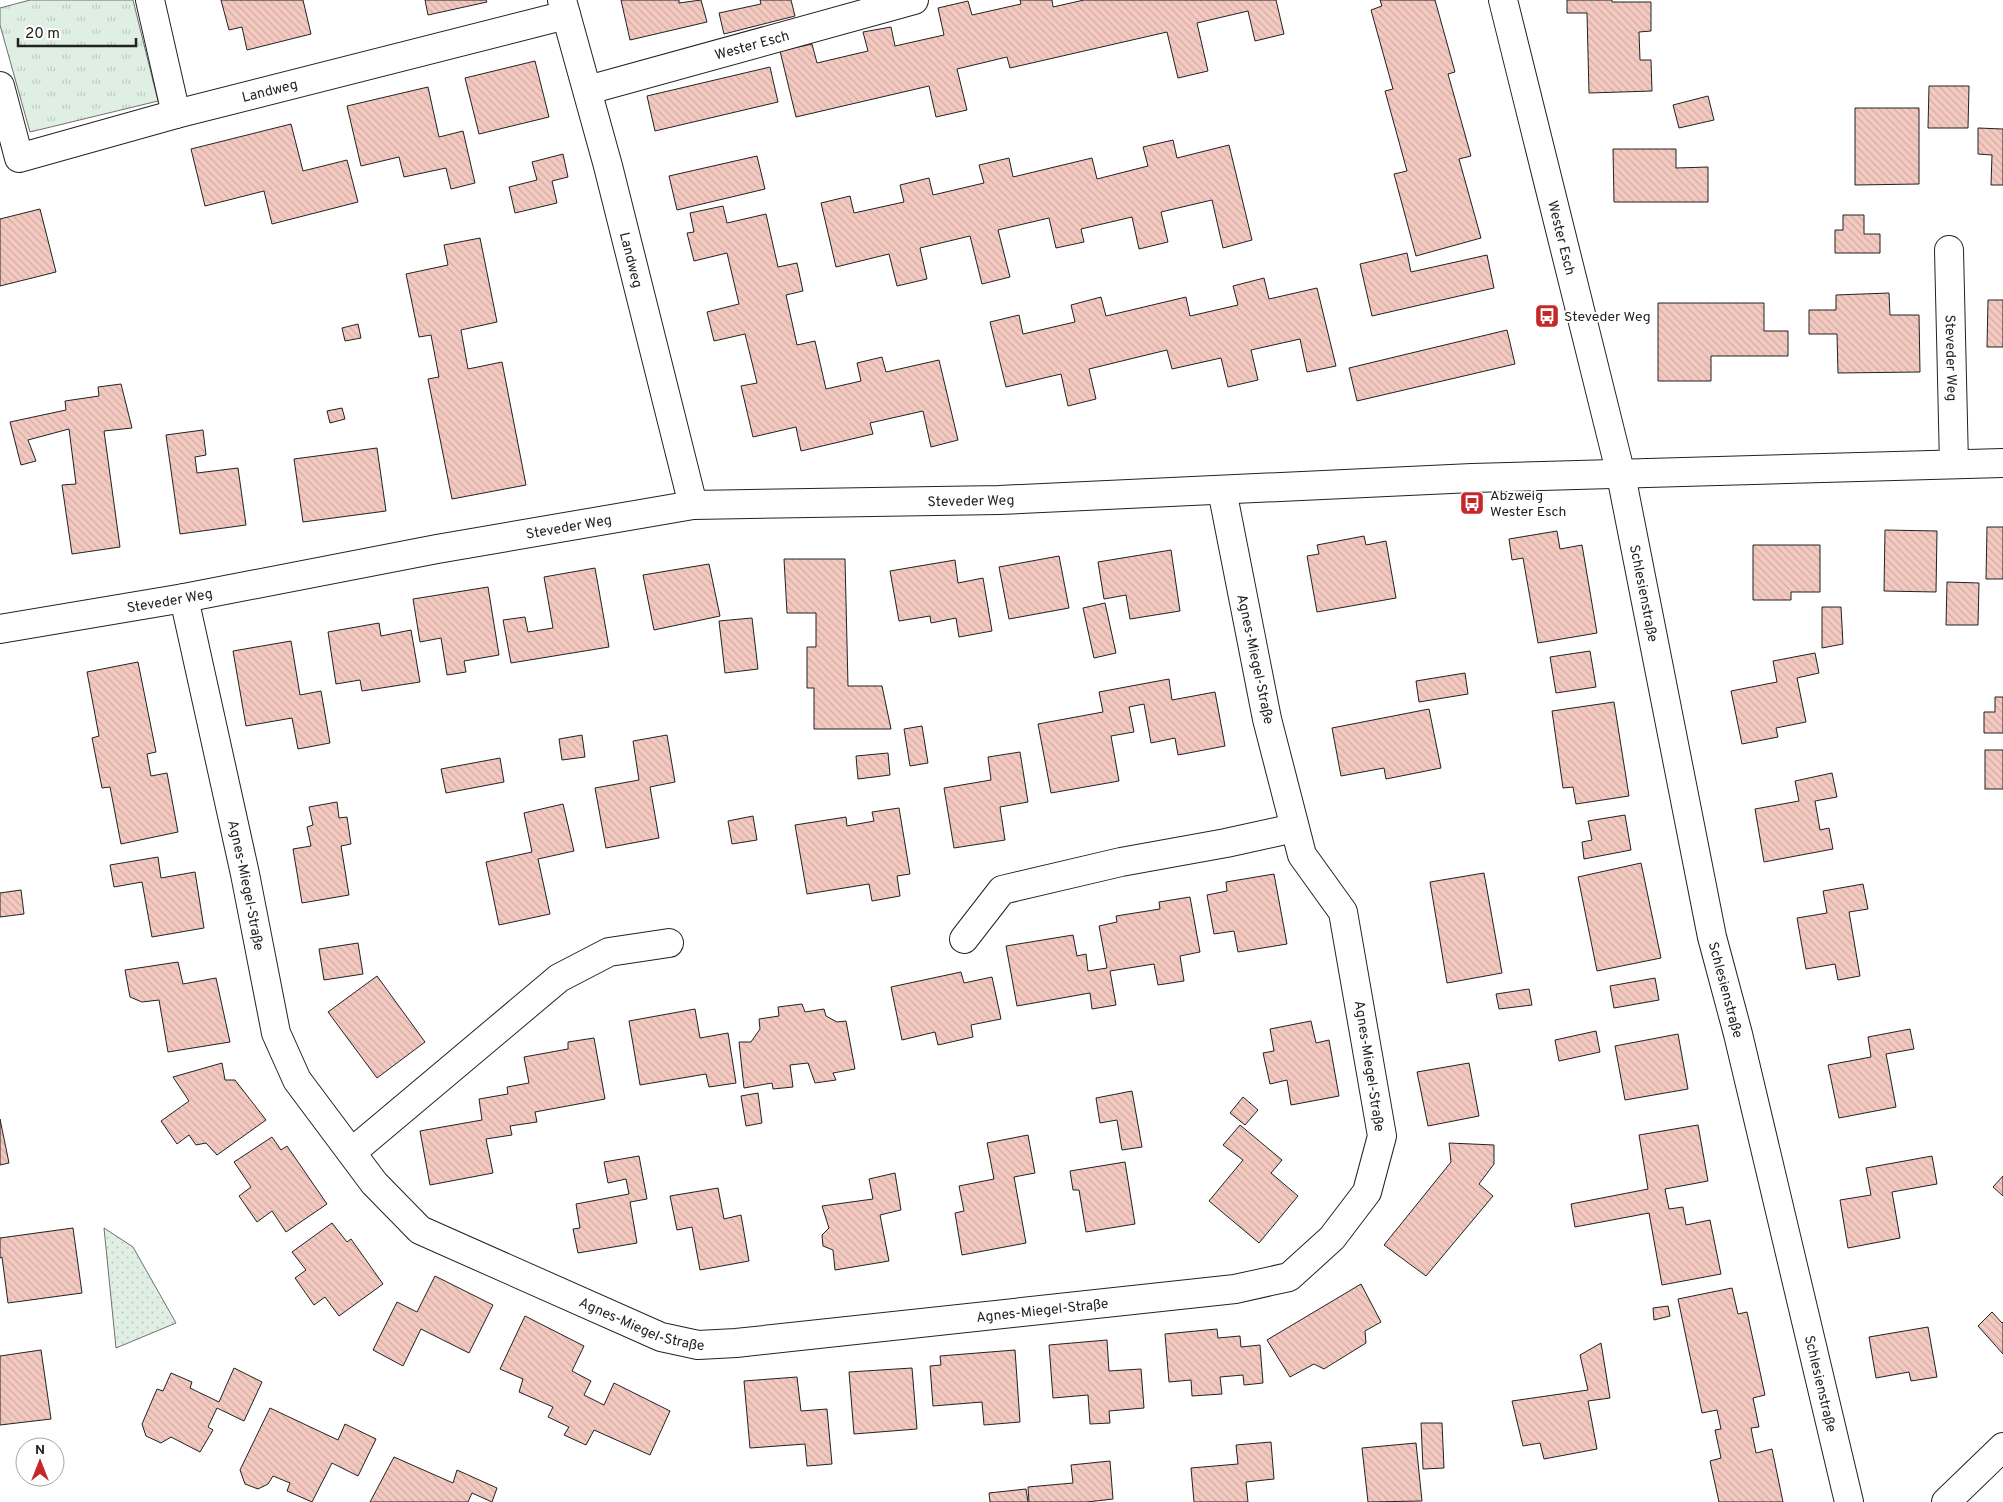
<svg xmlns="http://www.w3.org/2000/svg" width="2003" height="1502" viewBox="0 0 2003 1502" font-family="Overpass,sans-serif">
  <defs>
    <pattern id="grass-tufts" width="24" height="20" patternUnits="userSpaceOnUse" patternTransform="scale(1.25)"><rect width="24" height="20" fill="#e0efe3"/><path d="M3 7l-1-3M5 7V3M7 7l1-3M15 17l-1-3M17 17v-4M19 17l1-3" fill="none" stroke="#c0cdc2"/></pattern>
    <pattern id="park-dots" width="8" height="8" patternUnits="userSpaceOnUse" patternTransform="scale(1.25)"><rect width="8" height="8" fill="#e0efe3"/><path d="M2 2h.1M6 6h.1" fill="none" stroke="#c0cdc2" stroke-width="1.8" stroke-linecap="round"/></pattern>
    <pattern id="building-back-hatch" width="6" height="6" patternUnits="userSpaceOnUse" patternTransform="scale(1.25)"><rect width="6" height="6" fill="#f3c9c0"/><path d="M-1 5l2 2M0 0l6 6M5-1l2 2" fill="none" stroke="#d0aca5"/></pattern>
  </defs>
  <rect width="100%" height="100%" fill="#fff"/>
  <polygon fill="url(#grass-tufts)" stroke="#6f6f6f" points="30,0 133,0 158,101 30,132 0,25 0,8"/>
  <polygon fill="url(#park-dots)" stroke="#6f6f6f" points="104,1228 133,1247 176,1323 116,1348"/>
  <g fill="url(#building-back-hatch)" stroke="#222">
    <polygon points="221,0 303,0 311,34 247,50 242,27 229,30"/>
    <polygon points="425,0 486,0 487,2 428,15"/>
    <polygon points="621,0 679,0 679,3 701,0 707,22 630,40"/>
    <polygon points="760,0 791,0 795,16 724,34 719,13 761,4"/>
    <polygon points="1020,0 1052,0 1053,7 1084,0 1276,0 1284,34 1255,41 1248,11 1197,23 1208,71 1178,78 1167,32 1010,68 1007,57 957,69 967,110 936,117 929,86 796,117 780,51 812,44 817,63 868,51 863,32 891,27 895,46 944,35 938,8 968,1 972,15 1021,4"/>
    <polygon points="1380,0 1435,0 1455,72 1448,74 1471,156 1459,159 1481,238 1416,256 1394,174 1407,171 1385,91 1393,89 1371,10 1382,6"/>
    <polygon points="1567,0 1612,0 1612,2 1651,2 1651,31 1639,32 1640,60 1651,60 1652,91 1589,93 1587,13 1567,13"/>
    <polygon points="535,61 549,117 479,134 465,78"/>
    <polygon points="770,67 778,102 655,131 647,96"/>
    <polygon points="1929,86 1969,86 1968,128 1928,128"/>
    <polygon points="428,87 439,137 463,131 475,183 451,189 446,168 404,177 399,157 361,166 347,106"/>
    <polygon points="1708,96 1714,120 1679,128 1673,105"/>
    <polygon points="1855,108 1919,108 1919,184 1855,185"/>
    <polygon points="291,124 303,171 347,160 358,202 272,224 264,191 205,206 191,149"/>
    <polygon points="1978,128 2003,129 2003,185 1991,185 1992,155 1978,154"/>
    <polygon points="1173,140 1177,158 1229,145 1252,240 1223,248 1212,200 1161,212 1168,242 1139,249 1132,217 1081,229 1084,242 1056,248 1049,218 998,230 1010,277 982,284 970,236 920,248 927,279 897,286 889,254 836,267 821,203 850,196 854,213 904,202 900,185 929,178 933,195 984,183 979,165 1009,158 1013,177 1092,158 1097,179 1148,166 1143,147"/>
    <polygon points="1613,149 1676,149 1676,168 1708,167 1708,202 1614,202"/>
    <polygon points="563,154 568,177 552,181 557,203 515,213 509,187 537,180 532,162"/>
    <polygon points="757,156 765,189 677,210 669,176"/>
    <polygon points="723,206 727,223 766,214 778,267 797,263 803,291 786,295 797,345 815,341 826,389 861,381 857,363 882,357 886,372 939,360 958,440 931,447 923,411 870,423 873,434 801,451 796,427 753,437 741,386 757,383 745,334 714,341 707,312 739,304 727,253 694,261 687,233 694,232 690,213"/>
    <polygon points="40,209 56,272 0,286 0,219"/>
    <polygon points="1843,215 1864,215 1864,234 1880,234 1880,253 1835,253 1835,230 1843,230"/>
    <polygon points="480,238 497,322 461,330 468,369 502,362 526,485 452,499 428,379 439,377 431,335 419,337 406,274 448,265 444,245"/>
    <polygon points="1407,253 1411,272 1487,255 1494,288 1372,316 1360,264"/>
    <polygon points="1264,278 1269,299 1317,288 1336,366 1307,372 1300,339 1251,350 1258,380 1228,387 1221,358 1172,369 1167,350 1089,369 1096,399 1068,406 1061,374 1006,387 990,322 1019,315 1023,334 1075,322 1071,305 1101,297 1106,316 1186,297 1190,316 1238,305 1233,286"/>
    <polygon points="1889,293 1890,315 1919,315 1920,372 1838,373 1837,334 1809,334 1809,310 1836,310 1836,295"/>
    <polygon points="1988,300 2003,300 2003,347 1987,347"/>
    <polygon points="1658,303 1764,303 1764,331 1788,331 1788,356 1711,356 1711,381 1658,381"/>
    <polygon points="358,324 361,338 345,341 342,328"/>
    <polygon points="1507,330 1515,364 1357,401 1349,368"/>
    <polygon points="121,384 132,428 104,431 120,547 72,554 62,485 76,484 69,429 28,440 36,461 21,465 10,422 66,410 65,401 99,396 98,387"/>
    <polygon points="342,408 345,419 330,423 327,411"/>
    <polygon points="203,430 206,455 195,457 197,473 238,468 246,525 180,534 166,435"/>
    <polygon points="377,448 386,511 303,522 294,459"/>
    <polygon points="1987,527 2003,527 2003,579 1986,579"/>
    <polygon points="1885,530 1937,531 1936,592 1884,591"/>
    <polygon points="1557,531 1560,549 1582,545 1597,633 1538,643 1523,558 1512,560 1509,539"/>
    <polygon points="1364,536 1366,545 1386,541 1396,598 1317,612 1307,556 1319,554 1317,545"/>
    <polygon points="1753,545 1820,545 1820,592 1791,592 1791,600 1753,600"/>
    <polygon points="1171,550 1180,611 1130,619 1126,595 1104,599 1098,562"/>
    <polygon points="1059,556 1069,608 1009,619 999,567"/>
    <polygon points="784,559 845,559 848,686 882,686 891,729 814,729 814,688 807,688 807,647 816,647 816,613 787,613"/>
    <polygon points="955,560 958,583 983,578 992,631 959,637 956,618 931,623 930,616 899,621 890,571"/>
    <polygon points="709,564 720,616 654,630 643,575"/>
    <polygon points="595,568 609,647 511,663 503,620 525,617 528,632 553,628 544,577"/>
    <polygon points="1947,582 1979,583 1978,625 1946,625"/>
    <polygon points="488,587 499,655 464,661 466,672 447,675 441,638 420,642 413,599"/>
    <polygon points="1105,603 1116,653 1094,658 1083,608"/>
    <polygon points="1822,607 1841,607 1843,644 1822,648"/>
    <polygon points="752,618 758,669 725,673 719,621"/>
    <polygon points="379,623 381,636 411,630 420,682 362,691 360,680 336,684 328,632"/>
    <polygon points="291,641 300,695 321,691 330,743 298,749 292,718 246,726 233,651"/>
    <polygon points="1590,651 1596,687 1556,693 1550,657"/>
    <polygon points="1815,653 1819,673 1797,678 1806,722 1776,728 1778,737 1742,744 1731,691 1777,682 1773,661"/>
    <polygon points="138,662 156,752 147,754 151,776 167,773 178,832 121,844 110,787 102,788 92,738 99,736 87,672"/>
    <polygon points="1465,673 1468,694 1419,702 1416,681"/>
    <polygon points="1169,679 1172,700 1215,692 1225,746 1178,755 1175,738 1151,743 1144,704 1129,707 1134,732 1111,736 1119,781 1051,793 1038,724 1103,712 1099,692"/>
    <polygon points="1995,697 2003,697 2003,733 1984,733 1984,712 1995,712"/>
    <polygon points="1614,702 1629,796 1576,804 1573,787 1563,788 1552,711"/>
    <polygon points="1429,709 1441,768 1386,779 1384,768 1341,776 1332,728"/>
    <polygon points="922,726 928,763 910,766 904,729"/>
    <polygon points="582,735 585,757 562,760 559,739"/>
    <polygon points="667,735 675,782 650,787 659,838 606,848 595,788 639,780 633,741"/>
    <rect x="1985" y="750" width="18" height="39"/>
    <polygon points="1020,752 1028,802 1000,807 1005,840 954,848 944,788 991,780 988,757"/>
    <polygon points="888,753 890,775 858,779 856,756"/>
    <polygon points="500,758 504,782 446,793 441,769"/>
    <polygon points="1832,773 1837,797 1815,801 1820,830 1829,828 1833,849 1764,862 1755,809 1799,801 1795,781"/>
    <polygon points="337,802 339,818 347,817 351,844 341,846 349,895 302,903 293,849 311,846 307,827 313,825 309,807"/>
    <polygon points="563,804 574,851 538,859 550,914 499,925 486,862 532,852 524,813"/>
    <polygon points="899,808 910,874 897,876 900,896 872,901 869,884 807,894 795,825 846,817 847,826 874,821 872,812"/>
    <polygon points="1625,815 1631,850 1584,859 1582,842 1592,840 1588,821"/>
    <polygon points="753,816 757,840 732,844 728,821"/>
    <polygon points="158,857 161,878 195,872 204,928 152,937 142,882 114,887 110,865"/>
    <polygon points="1641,863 1661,958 1597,971 1578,877"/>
    <polygon points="1484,873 1502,973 1447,983 1430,882"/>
    <polygon points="1274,874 1287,944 1238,952 1234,931 1214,934 1207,895 1227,891 1226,882"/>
    <polygon points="1863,884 1868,909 1849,912 1860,976 1838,980 1835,964 1806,969 1797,918 1827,913 1823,891"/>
    <polygon points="21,890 24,914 0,917 0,893"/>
    <polygon points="1190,897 1200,952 1180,956 1184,981 1158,985 1154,964 1110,971 1116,1005 1092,1009 1090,993 1017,1006 1006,946 1073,935 1077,956 1086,954 1088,971 1107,968 1099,926 1117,922 1116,916 1160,909 1159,902"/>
    <polygon points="358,943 363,974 324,980 319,949"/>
    <polygon points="178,962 183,984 216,978 230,1042 168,1052 159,1000 142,1002 130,997 125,970"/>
    <polygon points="961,972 964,983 992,977 1001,1019 971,1025 973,1037 938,1045 935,1032 902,1040 891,987"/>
    <polygon points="377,976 425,1042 377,1078 328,1012"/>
    <polygon points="1655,978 1659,1000 1614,1008 1610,986"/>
    <polygon points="1529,989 1532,1005 1499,1009 1496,994"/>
    <polygon points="802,1004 805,1012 824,1009 826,1016 837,1022 846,1021 855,1069 833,1073 836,1080 815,1083 808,1063 790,1065 793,1087 773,1089 772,1083 744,1088 739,1042 751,1042 760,1029 759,1019 779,1016 778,1007"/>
    <polygon points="695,1009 700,1038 728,1033 736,1083 709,1087 706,1074 640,1085 629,1021"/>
    <polygon points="1311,1021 1316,1043 1329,1040 1339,1096 1291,1105 1287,1080 1270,1084 1263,1053 1274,1051 1270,1029"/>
    <polygon points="1910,1029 1914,1049 1886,1054 1896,1107 1839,1118 1828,1065 1871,1057 1868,1037"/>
    <polygon points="1596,1031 1600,1052 1559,1061 1555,1040"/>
    <polygon points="1678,1034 1688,1089 1625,1100 1615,1046"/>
    <polygon points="594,1038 605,1099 535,1112 537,1122 510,1126 512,1135 486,1139 493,1173 430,1185 420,1131 482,1120 479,1099 508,1094 507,1087 529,1083 524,1057 568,1049 568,1042"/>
    <polygon points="222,1063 225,1080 235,1080 266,1120 217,1155 206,1143 196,1145 189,1135 177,1144 161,1121 189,1101 173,1077"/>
    <polygon points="1469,1063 1479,1116 1428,1126 1417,1072"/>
    <polygon points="1132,1091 1142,1147 1122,1150 1117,1120 1100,1123 1096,1098"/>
    <polygon points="758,1093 762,1123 746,1126 741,1096"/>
    <polygon points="1243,1097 1258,1110 1245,1125 1230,1113"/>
    <polygon points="0,1119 9,1163 0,1165"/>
    <polygon points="1240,1125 1282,1160 1271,1173 1298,1196 1259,1243 1209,1201 1243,1160 1223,1145"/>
    <polygon points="1698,1125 1708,1181 1665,1189 1669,1209 1683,1207 1686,1225 1710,1220 1721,1274 1662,1285 1649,1213 1575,1227 1571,1204 1648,1189 1639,1135"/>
    <polygon points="1028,1135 1035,1173 1014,1177 1026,1243 962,1255 955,1213 964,1211 959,1186 994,1179 987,1143"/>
    <polygon points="272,1137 281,1150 287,1146 327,1204 286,1232 272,1211 257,1222 239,1196 251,1187 234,1162"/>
    <polygon points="1449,1143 1494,1145 1494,1164 1479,1184 1493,1196 1426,1276 1384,1245 1451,1162"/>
    <polygon points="639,1156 647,1199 630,1202 637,1243 578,1253 573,1229 580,1228 576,1204 629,1194 626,1179 608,1183 604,1162"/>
    <polygon points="1932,1156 1937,1184 1892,1192 1900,1238 1848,1248 1840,1200 1871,1195 1866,1168"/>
    <polygon points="1125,1162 1135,1224 1086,1232 1079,1190 1073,1190 1070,1171"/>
    <polygon points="895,1173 901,1210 880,1215 889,1261 835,1270 833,1250 823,1246 822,1235 829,1228 822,1206 873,1199 869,1179"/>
    <polygon points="2003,1176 2003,1196 1993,1187"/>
    <polygon points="718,1188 724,1219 741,1215 749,1261 700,1270 692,1227 677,1230 670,1196"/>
    <polygon points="332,1223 347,1242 351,1239 383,1284 339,1316 325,1297 314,1305 295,1278 306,1270 292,1252"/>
    <polygon points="73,1228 82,1293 8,1303 2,1257 0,1258 0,1238"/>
    <polygon points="435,1276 493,1305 469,1353 421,1329 403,1366 373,1350 397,1302 417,1312"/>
    <polygon points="1361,1284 1381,1322 1365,1331 1366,1343 1324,1369 1314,1364 1290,1377 1267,1340"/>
    <polygon points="1732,1288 1738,1314 1747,1312 1765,1395 1753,1398 1759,1427 1751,1428 1756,1453 1772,1449 1783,1502 1719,1502 1710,1461 1721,1458 1715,1430 1721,1429 1717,1410 1702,1413 1678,1299"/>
    <polygon points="1668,1306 1670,1316 1654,1320 1653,1308"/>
    <polygon points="1992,1312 2002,1323 2003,1322 2003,1354 1978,1326"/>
    <polygon points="525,1316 584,1346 572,1371 591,1381 584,1395 604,1405 614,1383 670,1411 650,1455 594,1430 586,1445 564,1435 569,1427 548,1417 553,1407 519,1392 523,1379 500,1369"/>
    <polygon points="1928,1327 1937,1377 1911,1381 1909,1372 1876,1378 1869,1337"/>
    <polygon points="1217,1329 1218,1338 1240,1336 1241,1347 1260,1345 1263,1383 1244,1385 1243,1375 1220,1377 1222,1394 1192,1396 1191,1380 1169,1382 1165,1334"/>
    <polygon points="1107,1340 1109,1371 1141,1369 1144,1408 1109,1411 1110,1423 1090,1424 1088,1395 1053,1398 1049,1345"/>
    <polygon points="1601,1343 1610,1398 1588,1401 1597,1449 1544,1459 1540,1443 1523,1446 1512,1401 1588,1390 1580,1355"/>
    <polygon points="41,1350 51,1419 0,1425 0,1356"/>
    <polygon points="1015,1350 1020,1422 984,1425 982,1402 933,1406 930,1366 941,1365 940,1356"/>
    <polygon points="234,1368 262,1382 244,1421 217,1408 208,1427 213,1430 200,1452 171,1437 161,1443 146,1436 142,1424 157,1389 163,1391 171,1373 192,1382 190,1388 219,1402"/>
    <polygon points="912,1368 917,1429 854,1434 849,1372"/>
    <polygon points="797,1377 801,1411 827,1409 832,1464 807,1466 805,1444 750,1448 744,1381"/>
    <polygon points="270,1408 338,1440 345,1424 376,1439 358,1476 332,1463 312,1502 287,1491 290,1483 273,1476 268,1484 258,1489 245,1484 240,1470"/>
    <polygon points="1421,1423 1442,1423 1444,1468 1423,1469"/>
    <polygon points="1271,1442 1274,1479 1246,1482 1248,1502 1194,1502 1191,1468 1238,1464 1236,1445"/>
    <polygon points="1416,1443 1422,1501 1368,1502 1362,1448"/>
    <polygon points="394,1457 453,1483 457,1470 497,1488 492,1502 472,1493 468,1502 370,1502"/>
    <polygon points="1110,1461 1113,1499 1087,1502 1029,1502 1028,1487 1073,1483 1071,1465"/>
    <polygon points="1026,1489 1028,1502 990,1502 989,1493"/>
  </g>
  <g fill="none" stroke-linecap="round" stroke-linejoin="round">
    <defs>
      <g id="minor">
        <polyline points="150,0 176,114"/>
        <path id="s1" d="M562 0 608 166 693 505"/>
        <path id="s2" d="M1503 0 1621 475 1712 937 1738 1034 1849 1502"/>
        <path id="s3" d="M0 86 19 158 176 114 566 15"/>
        <path id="s4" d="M588 90 914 0"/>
        <path id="s5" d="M1949 250 1954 464"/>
        <path id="s6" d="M184 598 245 874 276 1033 297 1080 374 1183 420 1230 661 1337 698 1345 736 1343 1235 1289 1289 1277 1332 1238 1367 1192 1382 1136 1343 912 1302 855 1267 719 1222 490"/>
        <path id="s7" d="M0 629 184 598 437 549 693 505 999 500 1472 478 2003 463"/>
        <polyline points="964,939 1002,890 1121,862 1226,843 1294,828"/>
        <polyline points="352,1152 559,978 609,952 669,943"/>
        <polyline points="1946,1502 2003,1447"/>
      </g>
    </defs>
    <use href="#minor" stroke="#222" stroke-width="30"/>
    <use href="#minor" stroke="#fff" stroke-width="28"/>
  </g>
  <defs>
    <symbol id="bus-square" viewBox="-11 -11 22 22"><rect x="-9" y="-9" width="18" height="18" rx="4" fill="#c62828" stroke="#fff"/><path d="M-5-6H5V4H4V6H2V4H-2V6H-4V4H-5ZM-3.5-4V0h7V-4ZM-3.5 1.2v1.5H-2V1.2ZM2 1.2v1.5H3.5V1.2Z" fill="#fff"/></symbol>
  </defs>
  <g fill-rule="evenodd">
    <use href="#bus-square" x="1533" y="302" width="28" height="28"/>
    <use href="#bus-square" x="1458" y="489" width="28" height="28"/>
  </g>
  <g text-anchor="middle" stroke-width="4" stroke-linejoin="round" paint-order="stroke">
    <g font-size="14" fill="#222" stroke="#fff">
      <text dy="5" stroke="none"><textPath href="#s4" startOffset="170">Wester Esch</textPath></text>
      <text dy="5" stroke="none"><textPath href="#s3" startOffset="334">Landweg</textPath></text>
      <text dy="5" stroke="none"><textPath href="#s2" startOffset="245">Wester Esch</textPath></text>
      <text dy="5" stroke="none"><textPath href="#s1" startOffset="269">Landweg</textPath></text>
      <text dy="5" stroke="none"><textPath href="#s5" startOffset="108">Steveder Weg</textPath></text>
      <text dy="5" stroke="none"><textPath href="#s7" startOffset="982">Steveder Weg</textPath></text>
      <text dy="5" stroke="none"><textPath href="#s7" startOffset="578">Steveder Weg</textPath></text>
      <text dy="5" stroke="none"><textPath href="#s2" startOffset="610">Schlesienstraße</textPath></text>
      <text dy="5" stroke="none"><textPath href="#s7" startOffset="172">Steveder Weg</textPath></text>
      <text transform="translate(1256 659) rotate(78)" y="5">Agnes-Miegel-Straße</text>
      <text dy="5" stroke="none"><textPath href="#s6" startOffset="294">Agnes-Miegel-Straße</textPath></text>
      <text dy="5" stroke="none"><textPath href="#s2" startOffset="1015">Schlesienstraße</textPath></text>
      <text transform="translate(1370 1066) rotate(81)" y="5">Agnes-Miegel-Straße</text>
      <text dy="5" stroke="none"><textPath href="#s6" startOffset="1338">Agnes-Miegel-Straße</textPath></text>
      <text dy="5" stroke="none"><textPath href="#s6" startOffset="932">Agnes-Miegel-Straße</textPath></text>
      <text dy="5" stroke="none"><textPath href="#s2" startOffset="1420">Schlesienstraße</textPath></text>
    </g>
    <g font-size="14" fill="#222" stroke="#fff" text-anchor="start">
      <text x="1564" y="321">Steveder Weg</text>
      <text x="1490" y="500">Abzweig<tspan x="1490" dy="16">Wester Esch</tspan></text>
    </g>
  </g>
  <g transform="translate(40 1462)"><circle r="24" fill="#ffffff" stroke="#a7a7a7"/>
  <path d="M0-4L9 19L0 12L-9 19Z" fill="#c62828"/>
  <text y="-8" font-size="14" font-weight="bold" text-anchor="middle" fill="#222222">N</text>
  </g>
  <path d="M18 38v8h118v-8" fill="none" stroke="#222222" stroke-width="2.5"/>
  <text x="25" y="38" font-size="15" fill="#222222" stroke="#ffffff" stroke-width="4" paint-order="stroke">20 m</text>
</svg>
